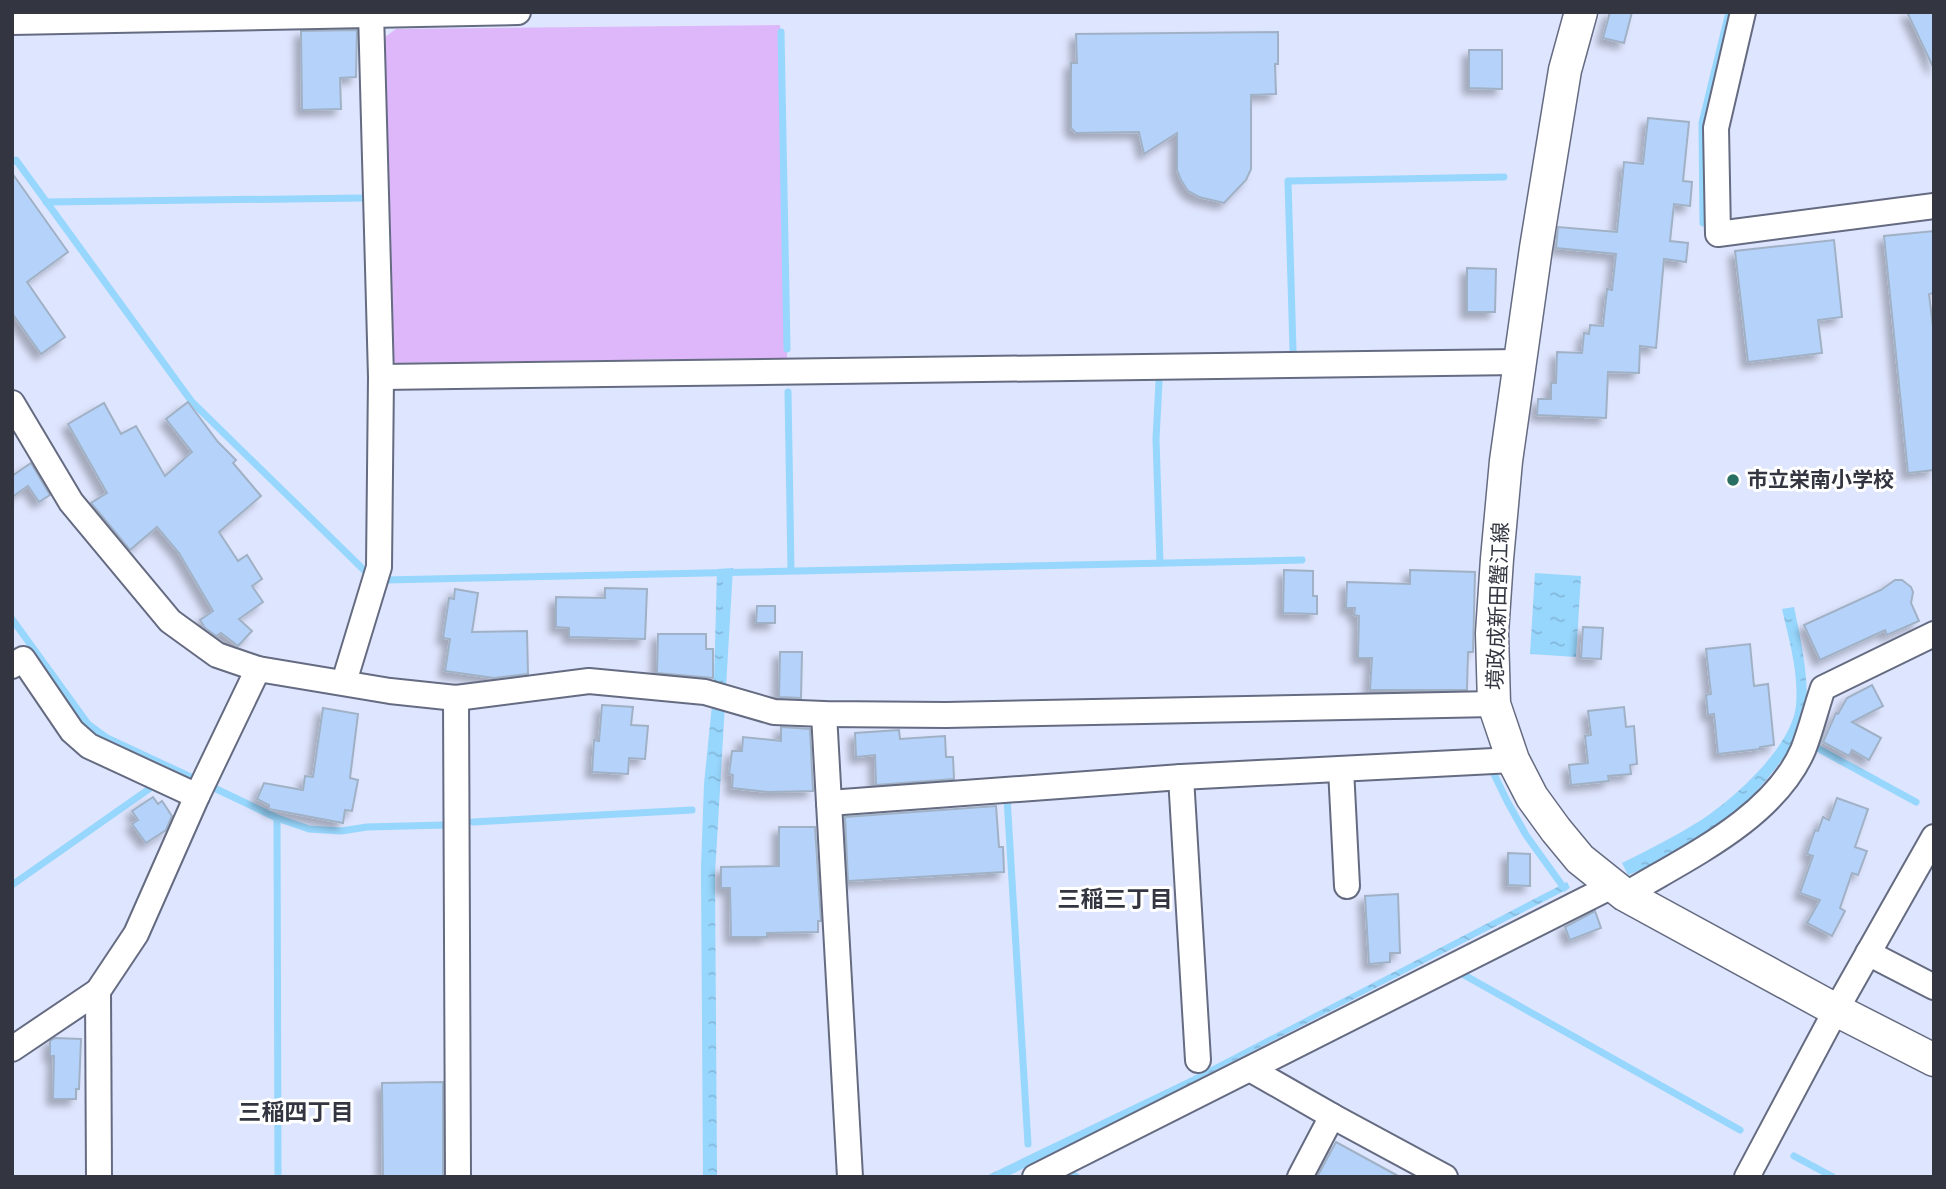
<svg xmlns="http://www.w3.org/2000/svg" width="1946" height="1189" viewBox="0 0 1946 1189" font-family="Arial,'Noto Sans JP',sans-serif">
  <defs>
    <pattern id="water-ripples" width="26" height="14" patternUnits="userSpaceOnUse" patternTransform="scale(1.75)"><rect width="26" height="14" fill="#97d6fd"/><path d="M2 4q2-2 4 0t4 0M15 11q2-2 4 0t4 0" fill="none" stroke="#83b8da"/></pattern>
    <filter id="shadow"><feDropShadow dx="-6" dy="6" stdDeviation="3.5" flood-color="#0004"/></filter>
  </defs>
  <rect width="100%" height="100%" fill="#dee5fe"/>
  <polygon fill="#deb7fa" points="780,25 787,358 396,363 390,357 385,37 396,29"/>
  <g fill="url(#water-ripples)">
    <polygon points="733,568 715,874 717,1177 703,1177 701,868 704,784 714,685 717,569"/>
    <polygon points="1535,573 1581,576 1576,657 1530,654"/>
    <path d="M1794 607C1800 636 1811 684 1805 714 1802 733 1789 750 1778 765 1738 819 1690 851 1628 875L1622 863C1648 850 1674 837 1698 822 1732 801 1793 746 1796 705 1799 673 1789 640 1782 609Z"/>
    <polygon points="1567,882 1570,888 1047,1157 1006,1177 984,1177 1190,1078"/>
  </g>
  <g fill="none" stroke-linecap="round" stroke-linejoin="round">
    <g stroke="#97d6fd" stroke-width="7">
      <polyline points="781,32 787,349"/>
      <polyline points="12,162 16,160 192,402 368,574"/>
      <polyline points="46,202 363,198"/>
      <polyline points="1703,223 1702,123 1729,12"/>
      <polyline points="1293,350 1288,181 1504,177"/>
      <polyline points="1159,382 1156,439 1160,563"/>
      <polyline points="788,392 791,570"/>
      <polyline points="385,580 1302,560"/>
      <polyline points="12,619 88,724 107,738 193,778"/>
      <polyline points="1819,749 1916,802"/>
      <polyline points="1493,772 1507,801 1526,835 1564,888"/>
      <polyline points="212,787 277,818 309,829 341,831 367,827 444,825"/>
      <polyline points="1007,798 1028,1144"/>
      <polyline points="277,818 278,1177"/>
      <polyline points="473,822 692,810"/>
      <polyline points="12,885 149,789"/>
      <polyline points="1457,971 1740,1130"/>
      <polyline points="1794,1156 1833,1177"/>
      <polyline points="1062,1169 1077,1177"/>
    </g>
  </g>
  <g fill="#b5d3fa" stroke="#a1b1c5" stroke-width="2" filter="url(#shadow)">
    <polygon points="1610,12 1632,12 1624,43 1603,38"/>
    <polygon points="1907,12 1934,12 1934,69"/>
    <polygon points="357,30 356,77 340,78 341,109 302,110 301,31"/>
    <polygon points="1278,32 1278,64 1275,64 1276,94 1251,95 1251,169 1246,180 1224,203 1199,197 1188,191 1181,180 1177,170 1177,133 1144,154 1139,132 1076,133 1071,128 1071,63 1077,63 1076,34"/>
    <polygon points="1469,50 1502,50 1502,89 1469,88"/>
    <polygon points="1648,118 1689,122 1683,181 1692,182 1690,206 1674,204 1670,241 1688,243 1686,262 1664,259 1656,348 1640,346 1639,373 1608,372 1606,418 1537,415 1538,399 1551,399 1551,383 1556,383 1557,352 1582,353 1584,333 1589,334 1590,325 1603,326 1607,289 1612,290 1616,254 1556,248 1558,227 1617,232 1624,162 1643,164"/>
    <polygon points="12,173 68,252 27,282 65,337 41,354 12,313"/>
    <polygon points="1934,231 1934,293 1929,294 1934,334 1934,470 1908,473 1884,236"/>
    <polygon points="1834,240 1842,317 1818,320 1822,353 1748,362 1735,251"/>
    <polygon points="1467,268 1496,269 1495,312 1467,312"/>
    <polygon points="188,402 218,442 236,460 233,463 261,496 219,532 238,561 247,555 262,579 252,586 263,602 239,619 252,631 238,646 221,633 216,636 205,628 200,620 213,611 179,553 157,527 130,550 91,503 107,493 68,424 104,403 121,434 136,426 165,476 192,452 166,419"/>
    <polygon points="31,463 50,495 39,502 28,486 12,497 12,476"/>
    <polygon points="1284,570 1313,571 1313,596 1317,596 1317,614 1283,613"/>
    <polygon points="1410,570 1475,572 1473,652 1468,652 1467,690 1370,690 1372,658 1358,658 1359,616 1354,615 1355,608 1346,608 1347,582 1410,584"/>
    <polygon points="1895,580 1902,580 1911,587 1913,592 1911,603 1919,621 1887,635 1885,630 1820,660 1804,625 1881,590"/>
    <polygon points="605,588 647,589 645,639 569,637 569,628 556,627 556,597 605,598"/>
    <polygon points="455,589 478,593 472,632 527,631 528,674 494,678 445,671 450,639 443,638 449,598 454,599"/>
    <polygon points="757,606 775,606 775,623 756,623"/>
    <polygon points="1583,627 1603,628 1601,659 1581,658"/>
    <polygon points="658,634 706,634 706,649 713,649 713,678 657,673"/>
    <polygon points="1750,644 1754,686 1768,684 1774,745 1760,747 1760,749 1718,754 1714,714 1708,715 1706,695 1711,694 1706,649"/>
    <polygon points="780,652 802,652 801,698 779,697"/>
    <polygon points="1872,685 1883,706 1852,722 1881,738 1869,760 1852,750 1849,756 1823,742 1836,713 1838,714 1847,698"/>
    <polygon points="602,705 633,707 631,725 648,726 645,759 629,758 628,774 592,772 594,740 599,741"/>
    <polygon points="1624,707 1626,727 1634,726 1637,764 1630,765 1631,774 1608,776 1609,781 1571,785 1569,765 1588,763 1585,736 1591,735 1588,711"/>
    <polygon points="323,708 358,714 350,778 358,780 352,811 345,810 343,823 269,809 269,805 257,799 264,783 303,790 305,776 313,777"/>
    <polygon points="781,727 810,729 813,791 768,792 732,788 733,775 729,774 732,751 742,751 743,737 781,741"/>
    <polygon points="899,730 900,739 945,736 946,757 953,757 954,779 876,785 875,755 856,757 855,733"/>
    <polygon points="153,797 158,804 162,801 172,816 166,830 146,843 132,824 138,820 132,811"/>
    <polygon points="1837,798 1868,809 1855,847 1867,851 1858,875 1852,873 1840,908 1845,911 1832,936 1807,923 1820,900 1800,893 1813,856 1807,854 1815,830 1818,831 1823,817 1829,820"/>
    <polygon points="996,806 999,847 1003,847 1004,872 848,881 845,817"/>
    <polygon points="779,827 815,827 821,921 818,921 818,932 767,933 767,937 731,937 730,888 721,888 721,867 779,866"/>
    <polygon points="1508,853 1530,854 1530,886 1508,885"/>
    <polygon points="1398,894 1400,953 1390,953 1390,962 1369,964 1365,896"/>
    <polygon points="1595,911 1601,928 1570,940 1565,927"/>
    <polygon points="55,1038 81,1039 79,1089 76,1089 76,1099 53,1099 54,1056 50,1056 50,1041"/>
    <polygon points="443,1082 443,1177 383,1177 382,1083"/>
    <polygon points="1336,1142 1400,1177 1317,1177"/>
  </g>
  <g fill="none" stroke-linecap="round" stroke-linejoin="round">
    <defs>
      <g id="minor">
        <polyline points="1743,12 1716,128 1718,234 1934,206"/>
        <polyline points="12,22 518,12"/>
        <polyline points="381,377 1519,362"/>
        <polyline points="12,403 71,502 170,621 217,655 258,669 390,691 456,698 589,681 705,692 774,712 824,714 946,715 1494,704"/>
        <polyline points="12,666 23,659 72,731 89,746 197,796"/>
        <polyline points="344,682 379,567 381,377 371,12"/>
        <polyline points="456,698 458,1177"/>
        <polyline points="824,714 850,1177"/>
        <polyline points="1341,769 1347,886"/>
        <polyline points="1181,777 1198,1060"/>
        <polyline points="829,803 1181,777 1513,760"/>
        <path d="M1625 895C1686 858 1773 819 1803 750 1811 730 1816 708 1823 688L1934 634"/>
        <polyline points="1868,953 1934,987"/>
        <polyline points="98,991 99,1177"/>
        <polyline points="12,1049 98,991 136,934 197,796 258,669"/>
        <polyline points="1250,1069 1332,1116 1445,1177"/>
        <polyline points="1035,1177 1612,886"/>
        <polyline points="1300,1177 1332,1116"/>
        <polyline points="1747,1177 1836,1010 1934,837"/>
      </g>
      <polyline id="major" points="1581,12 1565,70 1536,248 1506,461 1497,559 1492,633 1494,704 1513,760 1532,797 1556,830 1580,859 1625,895 1836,1010 1934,1060"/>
    </defs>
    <use href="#minor" stroke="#656b81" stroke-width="28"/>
    <use href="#major" stroke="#656b81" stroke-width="35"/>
    <use href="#minor" stroke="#fff" stroke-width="24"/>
    <use href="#major" stroke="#fff" stroke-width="32"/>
  </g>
  <circle fill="#286e63" stroke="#fff" stroke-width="2.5" cx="1733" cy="480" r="7"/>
  <g text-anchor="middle" stroke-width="6" stroke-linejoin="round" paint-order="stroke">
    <g font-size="21" font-weight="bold" fill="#333640" stroke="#fff" text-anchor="start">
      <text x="1747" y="487">市立栄南小学校</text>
    </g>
    <g font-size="21" fill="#333640" stroke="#fff">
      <text transform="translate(1498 606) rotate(-88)" y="7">境政成新田蟹江線</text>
    </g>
    <g font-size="23" font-weight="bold" fill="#333640" stroke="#fff">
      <text x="1115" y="907">三稲三丁目</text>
      <text x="296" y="1120">三稲四丁目</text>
    </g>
  </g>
  <rect width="1946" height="1189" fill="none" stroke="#333640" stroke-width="28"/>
</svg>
